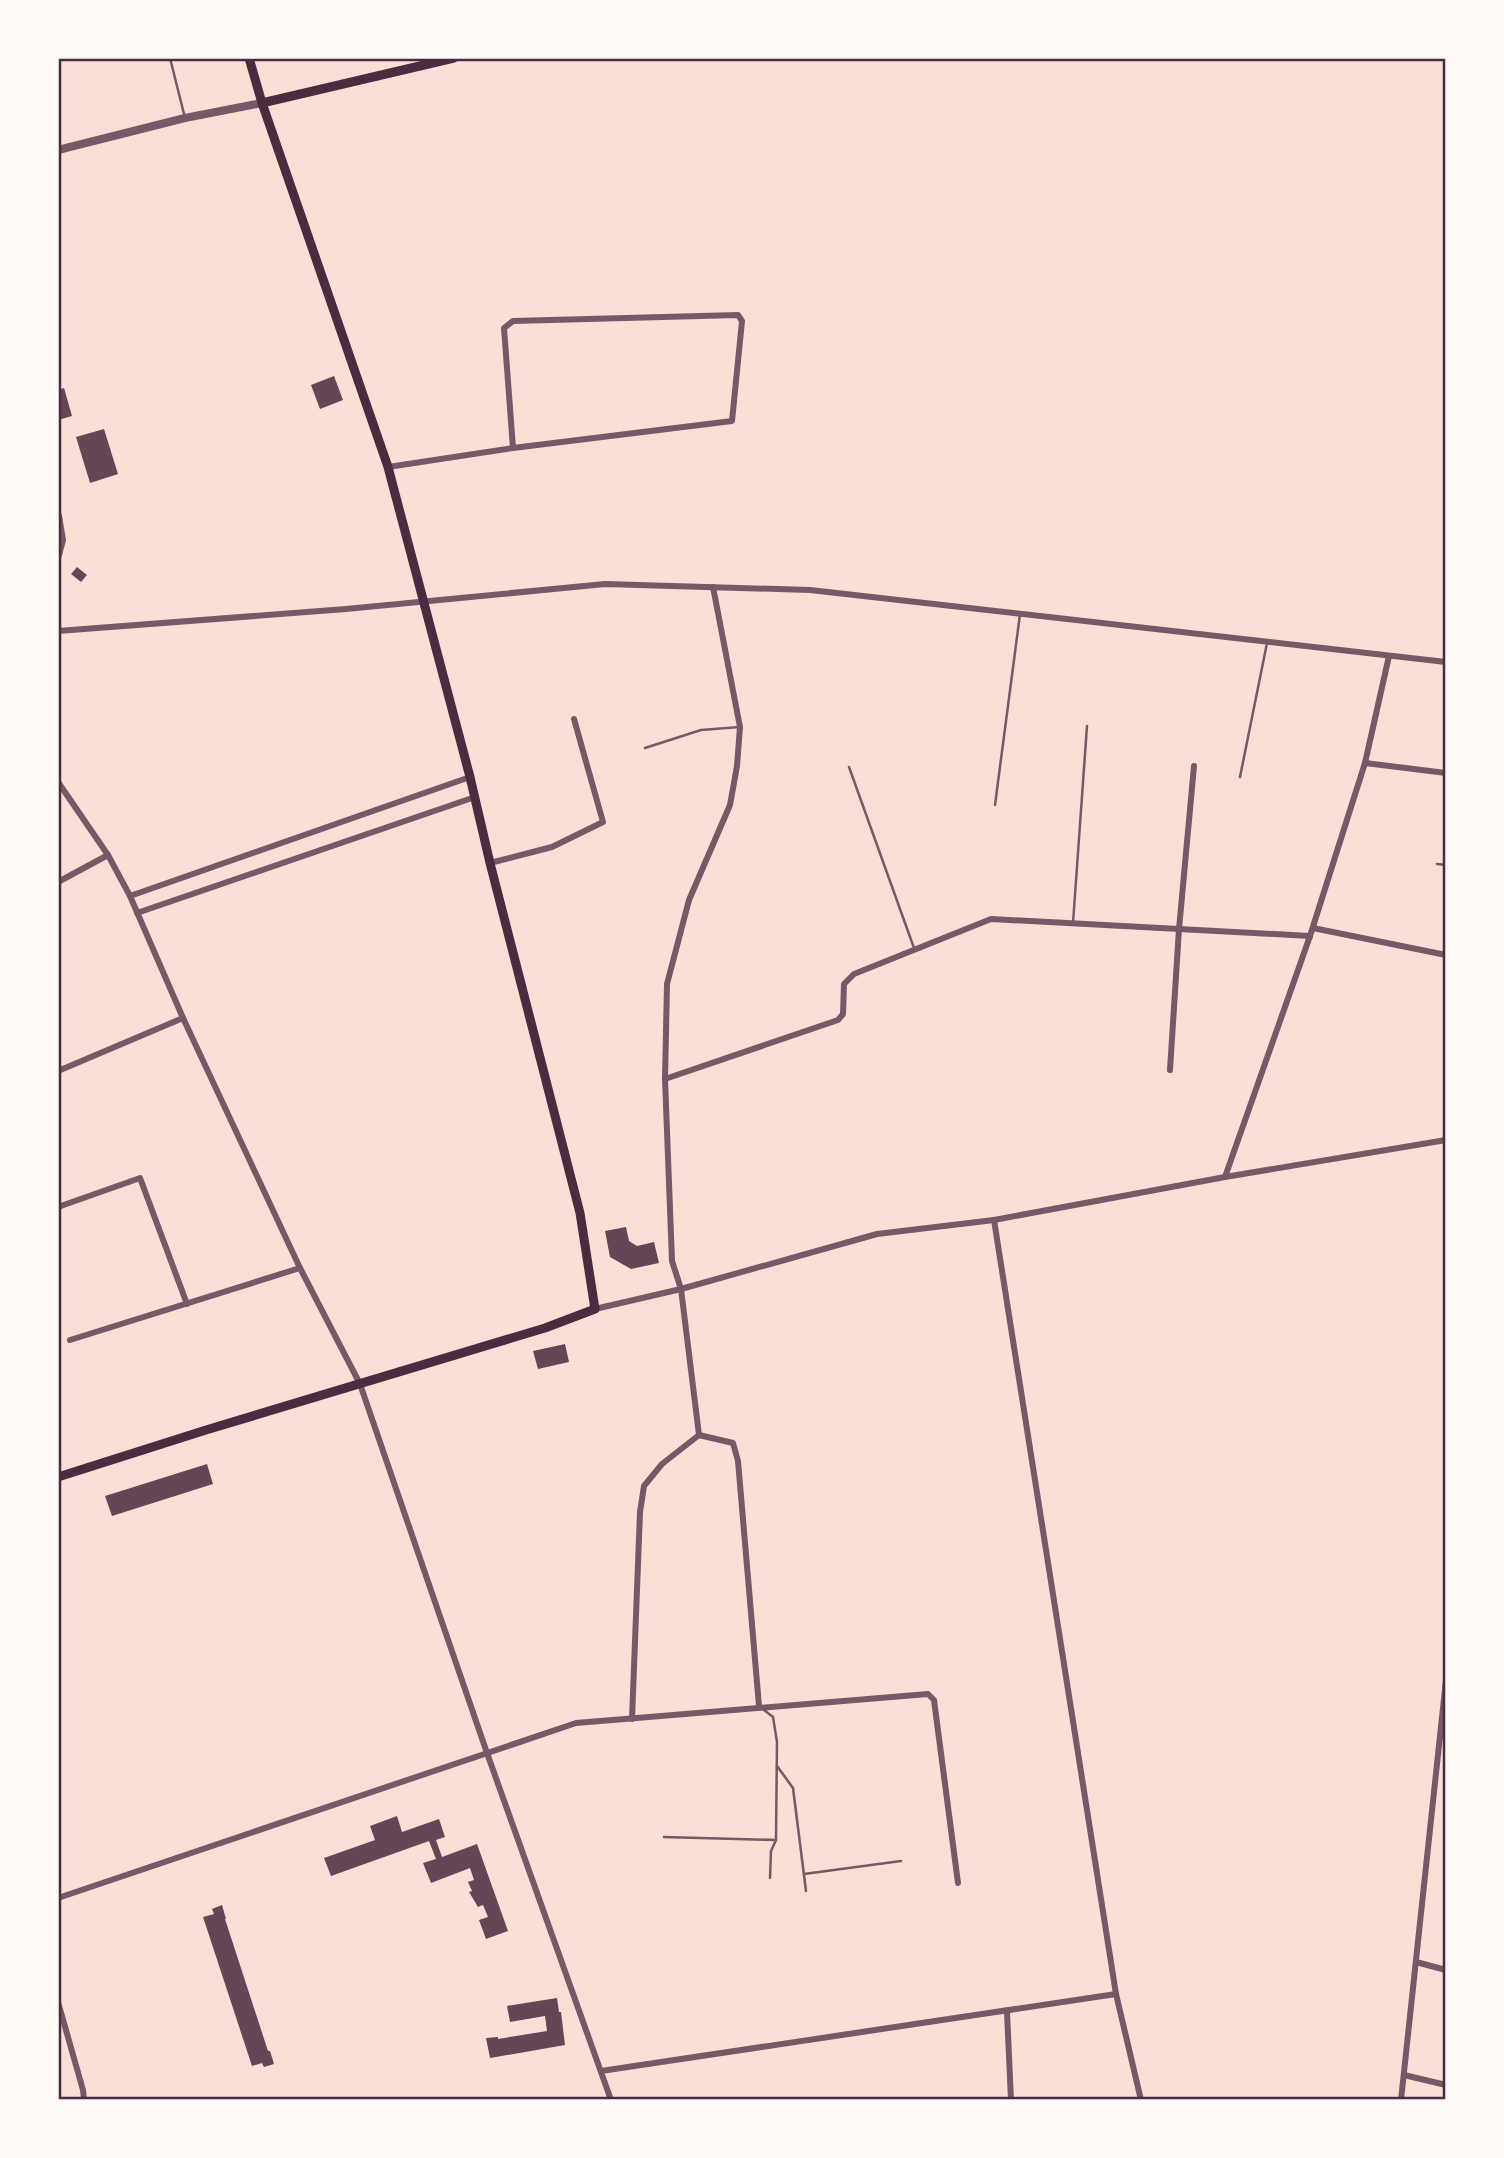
<svg xmlns="http://www.w3.org/2000/svg" width="1504" height="2158" viewBox="0 0 1504 2158" font-family="'DejaVu Sans',sans-serif">
  <rect width="100%" height="100%" fill="#f7e1d7"/>
  <g fill="#644757">
    <polygon points="334,376 343,400 320,409 311,385"/>
    <polygon points="64,388 72,416 58,420 58,390"/>
    <polygon points="104,429 118,474 90,483 76,437"/>
    <polygon points="77,567 87,575 81,582 71,574"/>
    <polygon points="626,1227 629,1241 637,1246 654,1242 659,1263 631,1269 610,1257 605,1231"/>
    <polygon points="565,1344 569,1362 538,1369 533,1351"/>
    <polygon points="207,1464 213,1484 112,1516 105,1496"/>
    <polygon points="397,1816 402,1832 439,1819 445,1837 436,1840 442,1857 477,1844 508,1931 486,1939 479,1920 488,1917 483,1905 478,1907 469,1892 472,1891 468,1882 474,1880 470,1868 431,1883 423,1863 436,1859 429,1841 331,1876 324,1858 375,1840 370,1826"/>
    <polygon points="222,1905 226,1919 225,1919 268,2051 270,2051 274,2064 264,2067 262,2063 252,2066 203,1917 214,1914 212,1909"/>
    <polygon points="557,1998 559,2012 561,2012 565,2045 490,2058 486,2038 498,2037 498,2039 547,2031 545,2016 510,2022 507,2006"/>
  </g>
  <g fill="none" stroke-linecap="round" stroke-linejoin="round">
    <g stroke="#755966" stroke-width="2.5">
      <polyline points="170,58 184,114"/>
      <polyline points="645,748 701,730 740,727"/>
      <polyline points="849,767 914,948"/>
      <polyline points="1240,777 1267,643"/>
      <polyline points="995,805 1020,614"/>
      <polyline points="1437,864 1446,865"/>
      <polyline points="1073,923 1087,726"/>
      <polyline points="764,1710 773,1717 777,1742 776,1840 771,1851 770,1878"/>
      <polyline points="777,1766 793,1788 806,1891"/>
      <polyline points="664,1837 776,1840"/>
      <polyline points="804,1874 901,1861"/>
    </g>
    <g stroke="#755966" stroke-width="6">
      <polyline points="388,467 513,448 732,421 742,321 738,315 513,321 504,328 513,448"/>
      <polyline points="58,631 346,609 605,584 810,590 1446,662"/>
      <polyline points="1365,763 1446,773"/>
      <polyline points="58,782 108,855 130,896 183,1018 300,1268 360,1384 487,1753 611,2100"/>
      <polyline points="490,863 552,847 603,822 574,719"/>
      <polyline points="58,882 108,855"/>
      <polyline points="130,896 470,777"/>
      <polyline points="137,913 475,797"/>
      <polyline points="1313,928 1446,955"/>
      <polyline points="1170,1070 1179,929 1194,766"/>
      <polyline points="58,1071 183,1018"/>
      <polyline points="665,1079 838,1020 843,1014 844,984 854,974 991,919 1310,936"/>
      <polyline points="1225,1177 1310,936 1365,763 1389,656"/>
      <polyline points="58,1207 140,1178 187,1304"/>
      <polyline points="994,1220 1116,1994 1141,2100"/>
      <polyline points="595,1309 681,1289 877,1234 994,1220 1225,1177 1446,1140"/>
      <polyline points="70,1340 300,1268"/>
      <polyline points="699,1435 681,1289 672,1261 665,1079 667,984 689,900 730,805 737,766 740,727 713,587"/>
      <polyline points="632,1719 640,1512 644,1486 662,1464 699,1435 733,1443 738,1461 759,1706"/>
      <polyline points="58,1898 576,1723 928,1694 934,1700 958,1883"/>
      <polyline points="1416,1962 1446,1970"/>
      <polyline points="58,2002 83,2090 84,2100"/>
      <polyline points="1007,2012 1011,2100"/>
      <polyline points="601,2071 1116,1994"/>
      <polyline points="1404,2075 1446,2085"/>
      <polyline points="1401,2100 1446,1680"/>
    </g>
    <g stroke="#755966" stroke-width="8">
      <polyline points="58,150 185,118 262,103"/>
      <polyline points="58,516 62,540 58,555"/>
    </g>
    <g stroke="#4a2c40" stroke-width="9">
      <polyline points="262,103 454,58"/>
      <polyline points="58,1477 206,1430 545,1328 595,1309 580,1213 490,863 470,777 388,467 262,103 249,58"/>
    </g>
  </g>
  <rect width="1504" height="2158" fill="none" stroke="#fffaf5" stroke-width="119"/>
  <rect x="60" y="60" width="1384" height="2038" fill="none" stroke="#4a2c40" stroke-width="2.5"/>
</svg>
